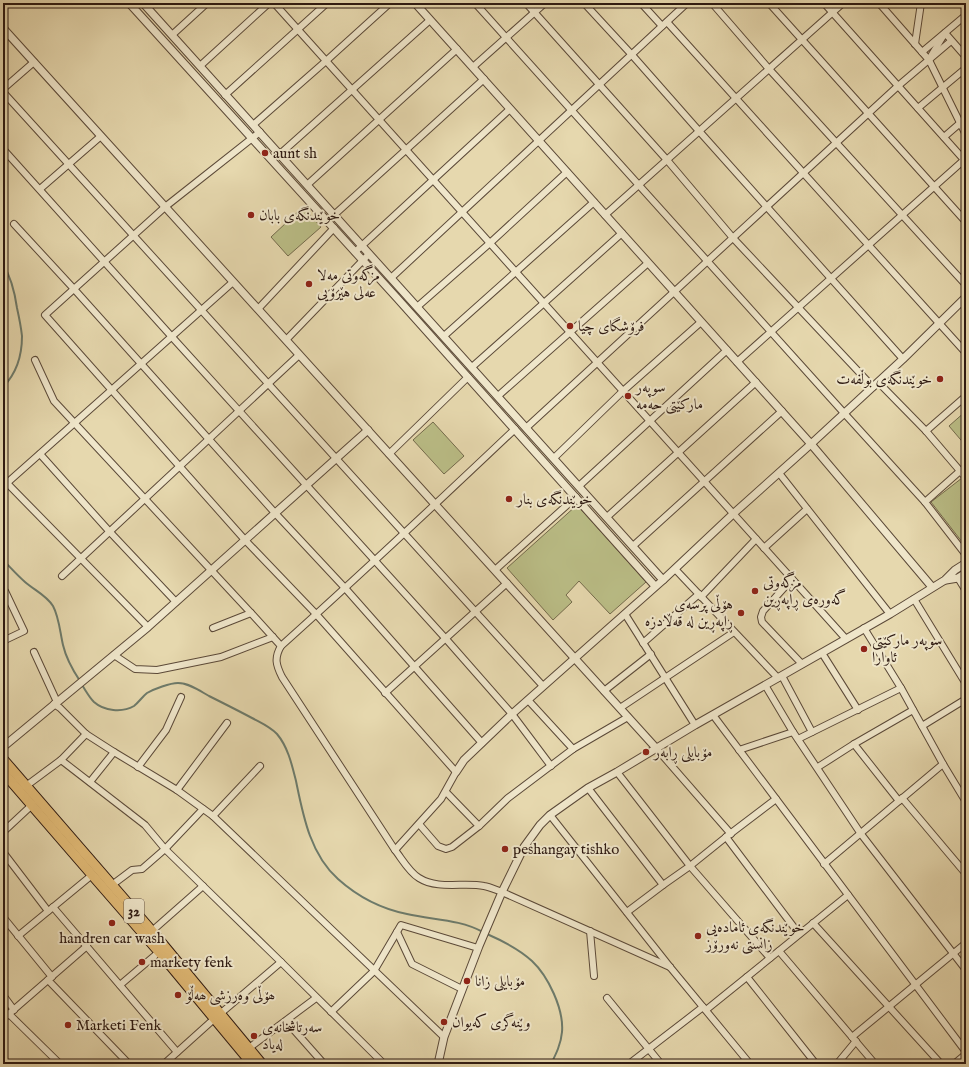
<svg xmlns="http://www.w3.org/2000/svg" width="969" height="1067" viewBox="0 0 969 1067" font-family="'IM FELL English',Amiri,serif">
  <rect width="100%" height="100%" fill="#e6d8ae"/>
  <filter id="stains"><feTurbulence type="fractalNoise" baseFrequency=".005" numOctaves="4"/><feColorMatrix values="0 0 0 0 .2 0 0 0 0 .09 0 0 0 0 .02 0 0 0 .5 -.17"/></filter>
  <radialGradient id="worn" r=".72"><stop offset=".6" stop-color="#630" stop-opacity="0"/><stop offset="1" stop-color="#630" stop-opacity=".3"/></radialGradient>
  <g fill="#babd86" stroke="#746b4c">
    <polygon points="303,207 321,227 288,256 271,237"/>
    <polygon points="966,411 966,446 949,426"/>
    <polygon points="433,422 464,456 444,474 413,440"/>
    <polygon points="962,478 966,484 966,547 931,502"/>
    <polygon points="577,505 646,582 610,614 579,581 566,595 572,602 553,620 507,568"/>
  </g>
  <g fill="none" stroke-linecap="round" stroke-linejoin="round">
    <g stroke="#6d7a6a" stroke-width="2">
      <path d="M3 264C11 277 15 294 17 308 19 317 21 327 22 336 22 355 16 374 3 387"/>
      <path d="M3 560C10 567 17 575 25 582 34 590 46 595 53 606 59 617 60 632 63 645 66 658 72 669 80 681"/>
      <path d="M82 685C86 691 89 697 94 702 104 711 122 713 134 706 139 702 142 697 147 693 154 689 170 683 178 683 189 683 200 691 209 696 223 703 237 710 252 718 261 723 269 726 277 734 288 747 292 765 296 781 303 815 310 854 338 879 357 896 382 909 407 914 433 920 459 919 483 932"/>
      <path d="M487 934C503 941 519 949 532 961 548 976 564 1009 562 1032 561 1044 556 1054 551 1064"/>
    </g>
    <defs>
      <g id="minor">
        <polyline points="274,3 846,639"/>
        <polyline points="475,3 844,413 925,502 966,555"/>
        <polyline points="526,3 667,160 733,238 873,387"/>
        <polyline points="584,3 632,55 699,131 903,359"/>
        <polyline points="641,3 662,26"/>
        <polyline points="712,3 769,69 966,285"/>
        <polyline points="769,3 966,222"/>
        <polyline points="824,3 966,162"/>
        <polyline points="879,3 929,60 966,135"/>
        <polyline points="667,22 966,353"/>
        <polyline points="172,35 207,3"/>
        <polyline points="915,44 921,3"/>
        <polyline points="922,52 966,15"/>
        <polyline points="931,56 945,33 966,57"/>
        <polyline points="200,66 269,3"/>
        <polyline points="473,67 545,3"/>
        <polyline points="3,89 34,62"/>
        <polyline points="3,92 543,686"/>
        <polyline points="225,95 327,3"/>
        <polyline points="918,108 966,68"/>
        <polyline points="253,125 326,61 390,3"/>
        <polyline points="260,132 165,207 45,315 245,540 316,614 456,772 441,799 395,850"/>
        <polyline points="944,137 966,118"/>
        <polyline points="3,149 172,337 446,639 512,714 551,766"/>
        <polyline points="280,154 430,20"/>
        <polyline points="307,185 457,49"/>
        <polyline points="40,189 101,136"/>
        <polyline points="334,215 484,79"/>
        <polyline points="605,215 843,3"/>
        <polyline points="14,224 74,289 275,513 345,588 482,743"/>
        <polyline points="355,252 510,109"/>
        <polyline points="391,278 687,3"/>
        <polyline points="417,307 490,243 567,172"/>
        <polyline points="258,309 334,228"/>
        <polyline points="444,336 594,202"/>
        <polyline points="286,340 369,254"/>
        <polyline points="35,360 54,401 251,613 281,646"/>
        <polyline points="737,362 964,160"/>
        <polyline points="472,367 544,303 622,233"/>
        <polyline points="878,382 926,431 966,478"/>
        <polyline points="498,396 648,263"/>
        <polyline points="526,428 898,86 951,41"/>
        <path d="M515 429C438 502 360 575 281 646 274 658 276 665 282 677L395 850C402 859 409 872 419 878 438 890 464 882 484 886 490 887 496 890 502 892L670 967"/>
        <polyline points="926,431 966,396"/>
        <polyline points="40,454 109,531 176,602"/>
        <polyline points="389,454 468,377"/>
        <polyline points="554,458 623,391 701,322"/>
        <polyline points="779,473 890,614"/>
        <polyline points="3,479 148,627"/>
        <polyline points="7,483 233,282"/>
        <polyline points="579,486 727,350"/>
        <polyline points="925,502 960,471"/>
        <polyline points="607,517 756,382"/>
        <polyline points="633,546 782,411"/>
        <polyline points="764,548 807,509"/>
        <polyline points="675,569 778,678"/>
        <polyline points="495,570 576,497"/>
        <polyline points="62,576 299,355"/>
        <polyline points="958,578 966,591"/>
        <polyline points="792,579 763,611 761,617 762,622 802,664"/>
        <polyline points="3,591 5,591 24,631 3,641"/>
        <polyline points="701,597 756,539"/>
        <polyline points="914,599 966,684"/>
        <polyline points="625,614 695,725"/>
        <polyline points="213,628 251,613"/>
        <polyline points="864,628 901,688 943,764 966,802"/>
        <polyline points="643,643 699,594"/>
        <polyline points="34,652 57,702"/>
        <polyline points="822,653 858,710"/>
        <polyline points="114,655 135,669 157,670 221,657 273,637"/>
        <polyline points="782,676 812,732"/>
        <polyline points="765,685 793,732 861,834 966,970"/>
        <polyline points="604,691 651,654"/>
        <polyline points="385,693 507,583"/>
        <polyline points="528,700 573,749"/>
        <polyline points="54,704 60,708 86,734 114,752 177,790 213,816 444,1037"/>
        <polyline points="620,708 734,632"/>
        <polyline points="713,715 966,1052"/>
        <polyline points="922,726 966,699"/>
        <polyline points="798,739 901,688"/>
        <polyline points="854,744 899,801"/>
        <polyline points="656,748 731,834"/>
        <polyline points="739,750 793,732"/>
        <polyline points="61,760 145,825 165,849 203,886 281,962 384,1064"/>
        <polyline points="138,767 166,730 181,697"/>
        <polyline points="818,767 854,744 913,710"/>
        <polyline points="617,772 690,866 770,958"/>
        <polyline points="90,782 114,752"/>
        <polyline points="26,786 61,760 86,734"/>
        <polyline points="588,788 663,885"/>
        <polyline points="177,790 227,723"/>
        <polyline points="446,792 479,826"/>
        <polyline points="902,798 966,874"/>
        <polyline points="550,815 670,967 750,1064"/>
        <polyline points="213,816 260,766"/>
        <polyline points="419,824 438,846 446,849 452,847 479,826 508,798 573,749 628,717"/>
        <polyline points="3,832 32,805"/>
        <polyline points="726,837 799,934"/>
        <polyline points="3,852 48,911"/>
        <polyline points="824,864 943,764"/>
        <polyline points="112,885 132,870 142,869 165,849 203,809"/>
        <polyline points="53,907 177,1052"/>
        <polyline points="627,912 663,885 690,866 726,837 776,799"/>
        <polyline points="3,917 52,977"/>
        <polyline points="813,923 941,1064"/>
        <polyline points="152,931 203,886"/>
        <polyline points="590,931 594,976"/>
        <polyline points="397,932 412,964 462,989"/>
        <polyline points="18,936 92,875"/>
        <polyline points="779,951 875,1064"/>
        <polyline points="747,977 816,1064"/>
        <polyline points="48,980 129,1064"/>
        <polyline points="120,985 159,952"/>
        <polyline points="3,995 14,1010"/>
        <polyline points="607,998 661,1064"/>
        <polyline points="706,1010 848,895"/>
        <polyline points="331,1012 374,971 401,925 478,948"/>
        <polyline points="9,1014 60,1064"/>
        <polyline points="3,1019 87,946"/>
        <polyline points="286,1021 324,1064"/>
        <polyline points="852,1037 966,943"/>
        <polyline points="249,1048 316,998"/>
        <polyline points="164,1064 214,1019 281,962"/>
        <polyline points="629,1064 703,1007"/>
        <polyline points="837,1064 856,1041"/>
        <polyline points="954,1064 966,1054"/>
      </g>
      <g id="tertiary">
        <polyline points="129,3 397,298 655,586"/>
        <polyline points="143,3 663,580"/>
        <polyline points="415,3 811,444 932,587"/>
        <polyline points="3,28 656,748"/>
        <polyline points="946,580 958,578 966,573"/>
        <polyline points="3,747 148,627 368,430"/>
        <polyline points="456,772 464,760 512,714 663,580 733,514 811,444 903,359 966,297"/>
        <polyline points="438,1064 444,1037 479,946 502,892 524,847 540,825 550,815 588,788 617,772 695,725 890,614 945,580 955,570 966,563"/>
      </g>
      <g id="primary">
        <polyline points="3,759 152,931 262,1064"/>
        <polyline points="3,772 92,875 159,952 252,1064"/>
      </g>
    </defs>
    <use href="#minor" stroke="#5b4938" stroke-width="8"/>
    <use href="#tertiary" stroke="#5b4938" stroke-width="9"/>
    <use href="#primary" stroke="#2d1911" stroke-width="11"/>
    <use href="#minor" stroke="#efe6ca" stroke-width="6"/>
    <use href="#tertiary" stroke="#efe6ca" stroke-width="7"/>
    <use href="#primary" stroke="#e3bc77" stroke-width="9"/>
  </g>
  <g fill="#8f2418" stroke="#efe6ca" stroke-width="1.5">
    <circle cx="265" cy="153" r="4"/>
    <circle cx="251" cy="215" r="4"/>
    <circle cx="309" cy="284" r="4"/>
    <circle cx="570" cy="326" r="4"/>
    <circle cx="940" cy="379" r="4"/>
    <circle cx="628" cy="396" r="4"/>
    <circle cx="509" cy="499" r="4"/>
    <circle cx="755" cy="591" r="4"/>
    <circle cx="741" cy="613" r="4"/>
    <circle cx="864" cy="649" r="4"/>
    <circle cx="646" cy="752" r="4"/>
    <circle cx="505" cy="849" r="4"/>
    <circle cx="112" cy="923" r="4"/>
    <circle cx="698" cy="936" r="4"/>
    <circle cx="142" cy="962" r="4"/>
    <circle cx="467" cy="981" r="4"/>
    <circle cx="178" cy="995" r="4"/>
    <circle cx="444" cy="1022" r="4"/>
    <circle cx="68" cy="1025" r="4"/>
    <circle cx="254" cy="1036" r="4"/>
  </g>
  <g text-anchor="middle" stroke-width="4" stroke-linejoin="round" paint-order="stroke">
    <rect fill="#efe6ca" stroke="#675648" stroke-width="1" x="124" y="899" width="20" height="24" rx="3"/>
    <g font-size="14" font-weight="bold" fill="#2d1911">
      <text x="134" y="916">32</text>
    </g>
    <g font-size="15" fill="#2d1911" stroke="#efe6ca" text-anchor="start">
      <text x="273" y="158">aunt sh</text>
      <text x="259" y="220">خوێندنگەی بابان</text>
      <text x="317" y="280">مزگەوتی مەلا<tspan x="317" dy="17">عەلی هێرۆیی</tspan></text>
      <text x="578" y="331">فرۆشگای چیا</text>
      <text x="932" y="384" text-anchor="end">خوێندنگەی بوڵفەت</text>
      <text x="636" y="392">سوپەر<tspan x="636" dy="17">مارکێتی حەمە</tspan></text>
      <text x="517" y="504">خوێندنگەی بنار</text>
      <text x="763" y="587">مزگەوتی<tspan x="763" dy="17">گەورەی ڕاپەڕین</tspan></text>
      <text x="733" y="609" text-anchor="end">هۆڵی پرسەی<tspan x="733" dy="17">ڕاپەڕین لە قەڵادزە</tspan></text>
      <text x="872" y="645">سوپەر مارکێتی<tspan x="872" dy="17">ئاوارا</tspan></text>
      <text x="654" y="757">مۆبایلی ڕابەر</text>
      <text x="513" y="854">peshangay tishko</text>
      <text x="706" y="932">خوێندنگەی ئامادەیی<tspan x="706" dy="17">زانستی نەورۆز</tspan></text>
      <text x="112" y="943" text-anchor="middle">handren car wash</text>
      <text x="150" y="967">markety fenk</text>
      <text x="475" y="986">مۆبایلی زانا</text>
      <text x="186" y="1000">ھۆڵی وەرزشی ھەڵۆ</text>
      <text x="452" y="1027">وێنەگری کەیوان</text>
      <text x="76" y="1030">Marketi Fenk</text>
      <text x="262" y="1032">سەرتاشخانەی<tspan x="262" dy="17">لەیاد</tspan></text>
    </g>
  </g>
  <rect width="969" height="1067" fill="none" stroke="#e6d8ae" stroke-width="16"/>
  <rect x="4" y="4" width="961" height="1059" fill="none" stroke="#2d1911" stroke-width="2"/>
  <rect x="8" y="8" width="953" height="1051" fill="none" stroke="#2d1911"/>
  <rect width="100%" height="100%" filter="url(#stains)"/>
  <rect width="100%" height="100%" fill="url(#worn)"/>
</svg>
